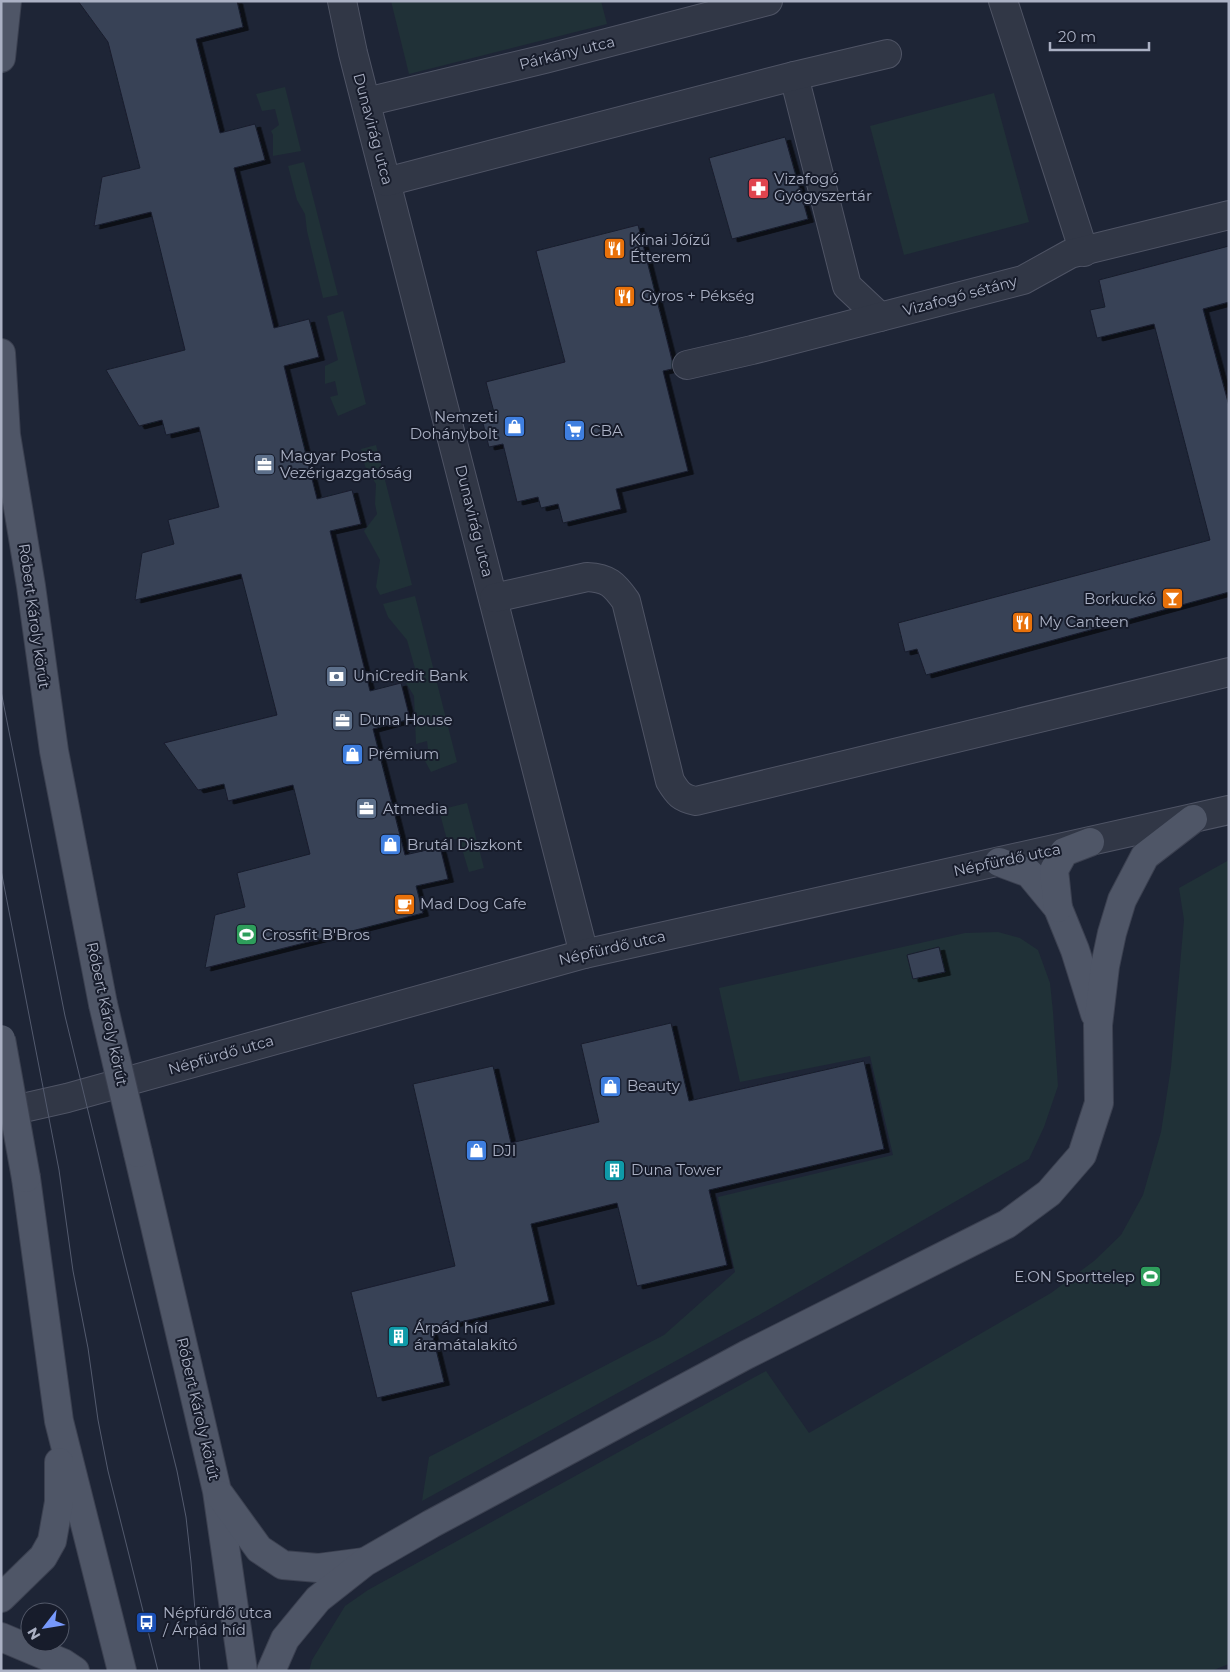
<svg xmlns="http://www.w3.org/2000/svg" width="1230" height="1672" viewBox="0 0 1230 1672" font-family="Montserrat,sans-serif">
  <defs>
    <filter id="shadow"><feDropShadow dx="5.5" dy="3" stdDeviation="0" flood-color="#0009"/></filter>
  </defs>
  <rect width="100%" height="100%" fill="#1e2536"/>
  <g fill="#203137">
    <polygon points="391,1 601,1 607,24 409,74"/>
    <polygon points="285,87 301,151 273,156 273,135 271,131 279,125 275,109 262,111 256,94"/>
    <polygon points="994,93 1029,222 904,255 870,126"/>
    <polygon points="304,162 338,295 323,298 307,231 305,214 297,200 288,166"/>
    <polygon points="343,311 366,404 338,416 330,397 338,395 335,381 325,384 325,366 338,360 327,316"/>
    <polygon points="376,445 412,585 380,595 376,587 380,560 364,531 377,514 375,504 376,484 365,466 361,449"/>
    <polygon points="415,596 457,762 431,772 424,759 429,757 427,741 416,744 414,696 406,683 418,679 407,640 388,617 383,604"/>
    <polygon points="467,803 484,868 469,872 459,839 447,840 439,810"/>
    <polygon points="1229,860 1229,1664 1211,1671 309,1671 312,1660 345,1606 368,1590 766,1371 809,1433 1051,1293 1094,1261 1121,1235 1143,1195 1161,1132 1171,1067 1184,920 1179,888"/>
    <polygon points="998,932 1020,938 1038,950 1050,983 1053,1012 1058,1086 1044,1127 1029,1159 759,1315 422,1501 429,1457 664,1335 735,1272 718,1197 893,1155 870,1056 740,1082 719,988 965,933"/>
  </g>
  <g fill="#394257" stroke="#191e2d" filter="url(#shadow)">
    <polygon points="78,1 237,1 243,27 196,39 220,133 255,124 265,160 234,168 274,328 309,319 319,357 284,366 317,499 352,490 361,524 330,531 370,691 401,683 410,719 373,729 405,855 440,847 448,879 416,886 423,913 205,968 215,915 245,907 237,873 310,854 293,785 228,801 224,784 198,790 164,743 277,715 241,574 135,600 142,553 174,544 168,520 219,507 199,427 166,435 162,420 139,426 106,370 185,350 151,212 94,226 102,177 140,168 108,42"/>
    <polygon points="785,137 808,219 732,239 709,158"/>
    <polygon points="638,225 672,360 672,369 663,371 688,471 616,489 621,509 563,523 558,504 541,508 538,497 517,502 503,444 489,447 482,419 495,416 486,382 565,362 536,251"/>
    <polygon points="1229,246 1229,302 1203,309 1229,406 1229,592 926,675 917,649 905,652 898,623 1210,540 1154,324 1097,338 1090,310 1105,307 1099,280"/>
    <polygon points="939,947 945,972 913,979 907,955"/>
    <polygon points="671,1023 689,1101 864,1061 884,1149 709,1190 727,1265 637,1286 617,1203 531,1224 549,1301 431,1329 444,1382 377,1398 351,1292 455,1266 413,1084 493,1066 511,1143 599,1122 581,1044"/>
  </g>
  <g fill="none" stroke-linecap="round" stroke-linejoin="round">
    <defs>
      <g id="minor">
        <polyline points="342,1 353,53 584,954"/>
        <polyline points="1003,1 1084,252"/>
        <polyline points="794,76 847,286 880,317"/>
        <polyline points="366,102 545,59 768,1"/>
        <polyline points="386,182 794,76 887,54"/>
        <polyline points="687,365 752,350 1023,280 1070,254 1229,215"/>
        <path d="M494 598 587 577C608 578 614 584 626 601L670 781C678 794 681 798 696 801L1229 672"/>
      </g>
      <polyline id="tertiary" points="1,1113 67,1098 584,954 1229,810"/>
      <g id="primary">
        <polyline points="1,58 7,1"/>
        <polyline points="1,353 6,435 31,586 54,751 103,1004"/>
        <polyline points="999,862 1029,873 1058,908 1075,950 1095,1014"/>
        <polyline points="1058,908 1054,870 1064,852 1090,842"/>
        <polyline points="138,1153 217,1491 243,1671"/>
        <polyline points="26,1178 59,1421 122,1671"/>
        <polyline points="220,1495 259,1549 283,1565 318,1568 364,1562"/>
        <polyline points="1,1598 43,1557 52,1541 59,1502 59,1462"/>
        <polyline points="1,1637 63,1663 75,1671"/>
        <polyline points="271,1671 285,1639 318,1599 365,1562 431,1524 746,1355 1007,1224 1049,1193 1082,1155 1099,1103 1098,1025 1105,966 1112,933 1122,900 1145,856 1193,819"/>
      </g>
    </defs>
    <use href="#minor" stroke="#4f5465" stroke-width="30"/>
    <use href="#tertiary" stroke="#4f5465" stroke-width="30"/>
    <use href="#primary" stroke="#3b4050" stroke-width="30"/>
    <use href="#minor" stroke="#313746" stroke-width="28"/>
    <use href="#tertiary" stroke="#313746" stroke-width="28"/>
    <use href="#primary" stroke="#4f5667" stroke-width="28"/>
    <g stroke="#535a6e" stroke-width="1">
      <polyline points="1,691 65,1016 123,1255 177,1471 186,1517 191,1562 200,1671"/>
      <polyline points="1,870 59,1170 73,1271 88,1348 98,1420 108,1471 158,1671"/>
    </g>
    <defs>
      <g id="primary-bridge">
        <polyline points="103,1004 138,1153"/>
        <polyline points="1,1039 26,1178"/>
      </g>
    </defs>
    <use href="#primary-bridge" stroke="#3b4050" stroke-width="30" stroke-linecap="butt"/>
    <use href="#primary-bridge" stroke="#4f5667" stroke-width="28"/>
  </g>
  <defs>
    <symbol id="pharmacy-square" viewBox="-11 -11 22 22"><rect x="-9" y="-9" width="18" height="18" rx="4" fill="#e0444e" stroke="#171c2b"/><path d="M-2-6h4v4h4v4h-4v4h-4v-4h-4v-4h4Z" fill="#fff"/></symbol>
    <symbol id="restaurant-square" viewBox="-11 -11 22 22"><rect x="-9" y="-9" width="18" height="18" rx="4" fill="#e8710a" stroke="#171c2b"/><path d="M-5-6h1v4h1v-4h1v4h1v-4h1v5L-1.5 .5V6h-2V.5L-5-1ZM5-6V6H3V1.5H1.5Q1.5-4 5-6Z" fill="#fff"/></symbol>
    <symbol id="shop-square" viewBox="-11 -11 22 22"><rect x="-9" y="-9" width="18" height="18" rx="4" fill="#3f7fe0" stroke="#171c2b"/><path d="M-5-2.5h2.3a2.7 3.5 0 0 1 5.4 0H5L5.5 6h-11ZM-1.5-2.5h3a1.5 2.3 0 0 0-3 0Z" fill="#fff"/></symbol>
    <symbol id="supermarket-square" viewBox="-11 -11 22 22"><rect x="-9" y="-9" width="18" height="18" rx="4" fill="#3f7fe0" stroke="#171c2b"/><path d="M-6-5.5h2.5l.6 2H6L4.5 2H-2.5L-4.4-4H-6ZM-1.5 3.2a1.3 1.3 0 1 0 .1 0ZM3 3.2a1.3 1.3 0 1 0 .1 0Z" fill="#fff"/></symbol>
    <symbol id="office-square" viewBox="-11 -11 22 22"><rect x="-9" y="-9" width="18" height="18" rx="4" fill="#5c6f8a" stroke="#171c2b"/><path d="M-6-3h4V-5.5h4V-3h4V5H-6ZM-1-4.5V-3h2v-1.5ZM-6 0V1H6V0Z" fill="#fff"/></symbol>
    <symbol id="bar-square" viewBox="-11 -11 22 22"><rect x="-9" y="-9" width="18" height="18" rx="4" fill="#e8710a" stroke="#171c2b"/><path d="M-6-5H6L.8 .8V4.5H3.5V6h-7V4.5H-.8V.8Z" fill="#fff"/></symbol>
    <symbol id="bank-square" viewBox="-11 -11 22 22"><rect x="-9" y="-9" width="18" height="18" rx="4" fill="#5c6f8a" stroke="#171c2b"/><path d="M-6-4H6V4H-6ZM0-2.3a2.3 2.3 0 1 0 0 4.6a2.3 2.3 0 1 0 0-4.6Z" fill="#fff"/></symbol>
    <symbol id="cafe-square" viewBox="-11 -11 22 22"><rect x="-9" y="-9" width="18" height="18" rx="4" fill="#e8710a" stroke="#171c2b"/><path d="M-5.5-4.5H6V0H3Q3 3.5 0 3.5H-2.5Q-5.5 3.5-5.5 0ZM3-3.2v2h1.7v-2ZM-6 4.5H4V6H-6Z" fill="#fff"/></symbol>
    <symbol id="stadium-square" viewBox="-11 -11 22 22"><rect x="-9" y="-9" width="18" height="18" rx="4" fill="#2e9e5b" stroke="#171c2b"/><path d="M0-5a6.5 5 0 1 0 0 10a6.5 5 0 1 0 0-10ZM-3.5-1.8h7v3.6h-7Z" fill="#fff"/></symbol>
    <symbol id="building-square" viewBox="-11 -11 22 22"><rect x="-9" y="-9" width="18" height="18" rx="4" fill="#0f9aa8" stroke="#171c2b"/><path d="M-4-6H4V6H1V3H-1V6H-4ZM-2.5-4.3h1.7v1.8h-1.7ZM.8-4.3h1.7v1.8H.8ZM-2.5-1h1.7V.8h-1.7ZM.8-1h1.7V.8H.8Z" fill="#fff"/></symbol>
    <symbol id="bus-square" viewBox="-11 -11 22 22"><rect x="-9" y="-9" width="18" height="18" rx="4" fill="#1a4fb4" stroke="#171c2b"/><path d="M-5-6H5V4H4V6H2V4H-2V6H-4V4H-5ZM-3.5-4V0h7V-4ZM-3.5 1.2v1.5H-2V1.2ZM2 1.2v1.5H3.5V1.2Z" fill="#fff"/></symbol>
  </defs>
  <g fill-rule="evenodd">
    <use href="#pharmacy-square" x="746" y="176" width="25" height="25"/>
    <use href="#restaurant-square" x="602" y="236" width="25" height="25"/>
    <use href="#restaurant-square" x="612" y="284" width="25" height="25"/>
    <use href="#shop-square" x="502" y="414" width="25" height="25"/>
    <use href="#supermarket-square" x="562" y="418" width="25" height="25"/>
    <use href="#office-square" x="252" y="452" width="25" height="25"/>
    <use href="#bar-square" x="1160" y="586" width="25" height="25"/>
    <use href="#restaurant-square" x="1010" y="610" width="25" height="25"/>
    <use href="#bank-square" x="324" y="664" width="25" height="25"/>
    <use href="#office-square" x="330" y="708" width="25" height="25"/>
    <use href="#shop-square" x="340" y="742" width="25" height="25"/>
    <use href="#office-square" x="354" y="796" width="25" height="25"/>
    <use href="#shop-square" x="378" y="832" width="25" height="25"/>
    <use href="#cafe-square" x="392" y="892" width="25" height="25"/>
    <use href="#stadium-square" x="234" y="922" width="25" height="25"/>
    <use href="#shop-square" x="598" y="1074" width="25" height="25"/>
    <use href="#shop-square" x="464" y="1138" width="25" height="25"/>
    <use href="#building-square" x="602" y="1158" width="25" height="25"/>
    <use href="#stadium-square" x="1138" y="1264" width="25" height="25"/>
    <use href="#building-square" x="386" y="1324" width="25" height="25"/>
    <use href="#bus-square" x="134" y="1610" width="25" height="25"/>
  </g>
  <g text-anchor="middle" stroke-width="4" stroke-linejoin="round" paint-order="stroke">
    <g font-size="15" fill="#abb1c4" stroke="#171c2b">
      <text transform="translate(567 53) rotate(-14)" y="5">Párkány utca</text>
      <text transform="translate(373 129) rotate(75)" y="5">Dunavirág utca</text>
      <text transform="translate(960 296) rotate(-15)" y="5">Vizafogó sétány</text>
      <text transform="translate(474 521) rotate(76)" y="5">Dunavirág utca</text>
      <text transform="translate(34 616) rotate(82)" y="5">Róbert Károly körút</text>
      <text transform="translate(1007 860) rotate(-12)" y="5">Népfürdő utca</text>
      <text transform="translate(612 948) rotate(-13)" y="5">Népfürdő utca</text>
      <text transform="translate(107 1014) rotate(78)" y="5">Róbert Károly körút</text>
      <text transform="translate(221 1055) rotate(-16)" y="5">Népfürdő utca</text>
      <text transform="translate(198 1409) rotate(77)" y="5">Róbert Károly körút</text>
    </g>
    <g font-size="15" fill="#abb1c4" stroke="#171c2b" text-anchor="start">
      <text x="774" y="184">Vizafogó<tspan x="774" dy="17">Gyógyszertár</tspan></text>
      <text x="630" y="245">Kínai Jóízű<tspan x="630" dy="17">Étterem</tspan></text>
      <text x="641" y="301">Gyros + Pékség</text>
      <text x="498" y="422" text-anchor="end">Nemzeti<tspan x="498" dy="17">Dohánybolt</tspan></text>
      <text x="590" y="436">CBA</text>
      <text x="280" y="461">Magyar Posta<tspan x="280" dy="17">Vezérigazgatóság</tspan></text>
      <text x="1156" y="604" text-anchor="end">Borkuckó</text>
      <text x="1039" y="627">My Canteen</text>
      <text x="353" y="681">UniCredit Bank</text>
      <text x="359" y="725">Duna House</text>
      <text x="368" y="759">Prémium</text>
      <text x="383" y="814">Atmedia</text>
      <text x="407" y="850">Brutál Diszkont</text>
      <text x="420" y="909">Mad Dog Cafe</text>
      <text x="262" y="940">Crossfit B'Bros</text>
      <text x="627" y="1091">Beauty</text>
      <text x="492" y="1156">DJI</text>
      <text x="631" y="1175">Duna Tower</text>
      <text x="1135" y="1282" text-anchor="end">E.ON Sporttelep</text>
      <text x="414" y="1333">Árpád híd<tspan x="414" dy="17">áramátalakító</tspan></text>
      <text x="163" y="1618">Népfürdő utca<tspan x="163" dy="17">/ Árpád híd</tspan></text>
    </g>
  </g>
  <rect width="1230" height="1672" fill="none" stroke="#abb1c4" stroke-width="5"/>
  <g transform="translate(45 1627) rotate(239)"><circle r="24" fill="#171c2b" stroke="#525868"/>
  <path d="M0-4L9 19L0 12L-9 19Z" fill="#7799fc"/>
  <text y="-8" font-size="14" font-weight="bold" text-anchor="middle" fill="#abb1c4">N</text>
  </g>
  <path d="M1050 42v8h99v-8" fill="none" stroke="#abb1c4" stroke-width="2.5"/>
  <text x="1058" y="42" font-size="15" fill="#abb1c4" stroke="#171c2b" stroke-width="4" paint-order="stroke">20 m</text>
</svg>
